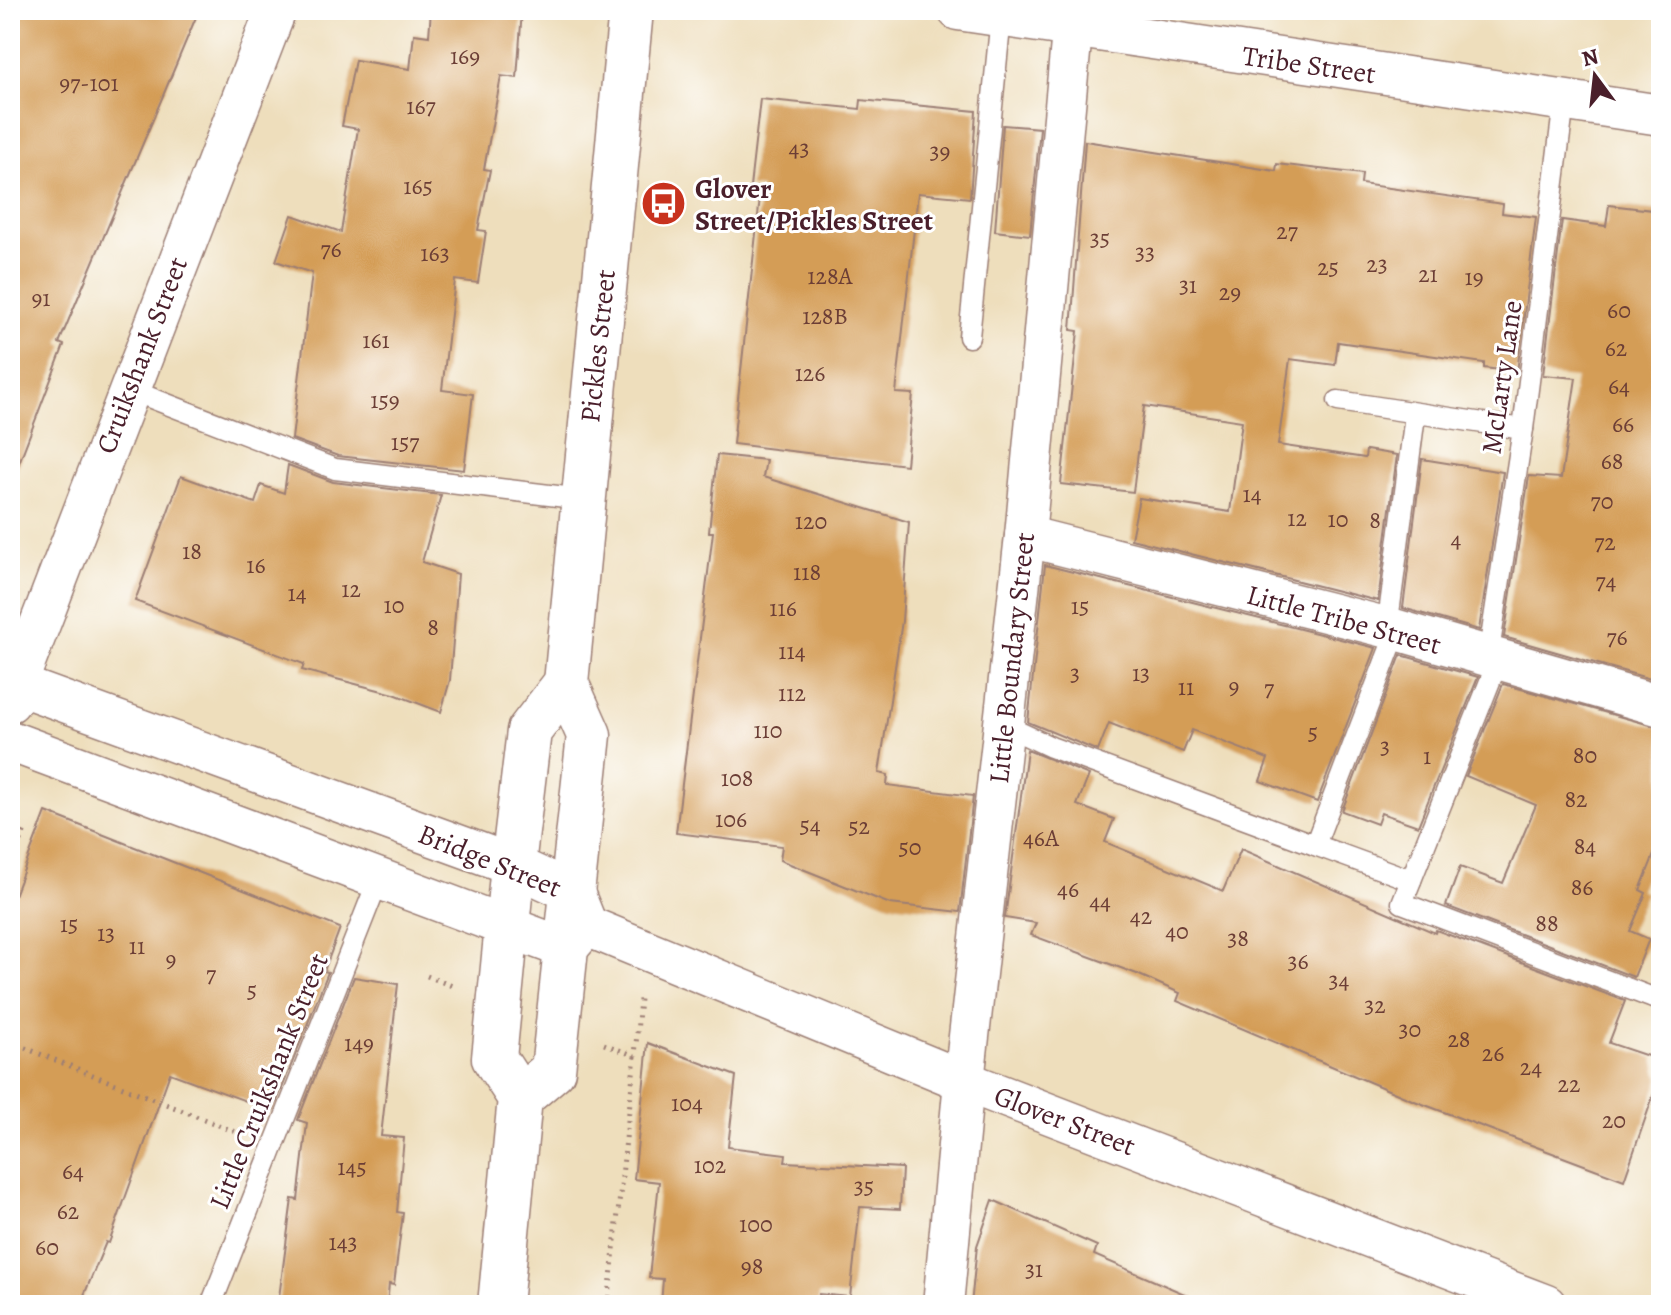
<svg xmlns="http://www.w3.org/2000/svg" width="1671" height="1315" viewBox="0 0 1671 1315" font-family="Alegreya,serif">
  <rect width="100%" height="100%" fill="#fff"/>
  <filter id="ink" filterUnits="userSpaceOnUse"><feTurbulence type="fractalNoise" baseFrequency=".0125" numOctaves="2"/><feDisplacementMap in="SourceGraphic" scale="16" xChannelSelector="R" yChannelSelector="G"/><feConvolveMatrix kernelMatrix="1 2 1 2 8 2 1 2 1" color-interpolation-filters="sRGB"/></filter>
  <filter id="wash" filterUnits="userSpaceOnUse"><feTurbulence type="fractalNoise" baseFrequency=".006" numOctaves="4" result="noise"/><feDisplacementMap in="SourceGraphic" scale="32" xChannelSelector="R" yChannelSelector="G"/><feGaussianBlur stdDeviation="1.8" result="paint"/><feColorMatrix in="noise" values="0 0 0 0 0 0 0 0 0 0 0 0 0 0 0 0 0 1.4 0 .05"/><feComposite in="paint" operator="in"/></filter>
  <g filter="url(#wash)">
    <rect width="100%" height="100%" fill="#eedebc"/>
    <g id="blocks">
      <g fill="#d49d57">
        <polygon points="10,10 199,10 59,343 64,345 14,476 10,475"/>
        <polygon points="431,10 522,10 517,78 501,76 484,169 490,170 478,230 486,231 478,283 455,280 442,390 473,394 464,470 338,456 292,439 312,273 276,261 292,215 341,232 358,129 342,126 355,60 410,69 414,34 429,36"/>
        <polygon points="760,99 860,109 861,100 976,111 970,198 918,193 896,393 913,394 906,465 733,444 761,188 750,187"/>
        <polygon points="1003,125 1040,128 1030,235 995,231"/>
        <polygon points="1085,141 1276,171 1277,164 1362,174 1361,184 1503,204 1502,213 1536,217 1517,372 1484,368 1484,363 1338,342 1335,365 1290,359 1278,445 1365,458 1366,450 1397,455 1378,601 1131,539 1139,498 1230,512 1242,421 1144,406 1133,492 1061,484 1078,331 1071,330"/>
        <polygon points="1609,205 1661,211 1661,682 1504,637 1529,476 1561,478 1576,378 1543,375 1562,220 1606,226"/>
        <polygon points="717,455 766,460 763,477 909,522 902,621 879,773 888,775 887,785 973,796 960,912 890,904 780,860 782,846 676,833 713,532 709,532"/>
        <polygon points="1422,459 1503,472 1479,630 1403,608"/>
        <polygon points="288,465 333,482 441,495 422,562 458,574 450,680 441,712 394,694 302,670 304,664 135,601 181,476 255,503 261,485 284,493"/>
        <polygon points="1045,565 1376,648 1317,802 1260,781 1268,759 1192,730 1183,752 1109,723 1098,751 1028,722"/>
        <polygon points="1401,655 1478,677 1418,826 1381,813 1377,824 1342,811"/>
        <polygon points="1503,684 1661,728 1661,837 1640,890 1646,893 1630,931 1649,939 1634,977 1446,906 1460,867 1503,883 1536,805 1466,776"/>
        <polygon points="1027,750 1089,775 1077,805 1114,819 1105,842 1223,891 1241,849 1435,933 1436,930 1625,1001 1609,1043 1654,1058 1659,1079 1624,1180 1412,1100 1177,1001 1180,993 1137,974 1031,935 1036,923 1005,918"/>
        <polygon points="46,812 340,928 324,971 328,972 273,1111 170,1073 109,1243 106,1242 80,1305 10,1305 10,906"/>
        <polygon points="354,977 398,984 381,1136 404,1138 397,1212 403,1213 394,1285 389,1284 387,1305 278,1305 292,1199 298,1200 307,1123 298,1120"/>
        <polygon points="648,1043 736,1076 728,1147 786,1154 785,1162 902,1168 900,1209 860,1207 850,1297 819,1294 818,1305 661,1305 663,1279 649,1278 659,1182 634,1179"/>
        <polygon points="993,1200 1097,1246 1094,1255 1210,1305 971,1305 977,1246"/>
      </g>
    </g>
  </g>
  <g filter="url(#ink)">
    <use href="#blocks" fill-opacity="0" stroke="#9c7e74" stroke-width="2"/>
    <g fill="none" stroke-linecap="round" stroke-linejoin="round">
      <defs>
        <g id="service">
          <polyline points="969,337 1001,17"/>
          <polyline points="128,389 335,469 582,499"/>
          <polyline points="1338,401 1523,429"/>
          <polyline points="1387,629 1415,415"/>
          <polyline points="1397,630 1315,845 1411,880"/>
          <polyline points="1488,658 1523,429 1564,102"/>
          <polyline points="1498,661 1402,903 1661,1001"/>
          <polyline points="1004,725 1051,747 1315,845"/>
          <polyline points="211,1305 379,878"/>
        </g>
        <g id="minor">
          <polyline points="958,10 1661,115"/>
          <polyline points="1025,536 1397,630 1661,706"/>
          <polyline points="10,682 513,865 574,893 584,918"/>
          <polyline points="10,702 276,10"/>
          <polyline points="10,741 567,949 587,926"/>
          <polyline points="587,926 964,1081 1546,1305"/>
          <polyline points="943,1305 964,1081 1025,536 1074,10"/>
        </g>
        <g id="tertiary">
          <polyline points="520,1098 553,1070 589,735 566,683 631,10"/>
          <polyline points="500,1305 520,1098 494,1058 513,865 529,731 566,683"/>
        </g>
      </defs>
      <use href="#service" stroke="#9c7e74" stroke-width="23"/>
      <use href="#minor" stroke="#9c7e74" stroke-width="43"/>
      <use href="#tertiary" stroke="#9c7e74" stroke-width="47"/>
      <g stroke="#9c7e74" stroke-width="5" stroke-dasharray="2 6" stroke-linecap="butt">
        <polyline points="10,871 25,829"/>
        <polyline points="427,976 452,986"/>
        <polyline points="10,1042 241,1134"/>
        <polyline points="604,1044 635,1056 640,999"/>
        <polyline points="608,1305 635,1056"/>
      </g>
      <use href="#service" stroke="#fff" stroke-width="20"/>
      <use href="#minor" stroke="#fff" stroke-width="40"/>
      <use href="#tertiary" stroke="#fff" stroke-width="44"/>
    </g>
  </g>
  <defs>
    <symbol id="bus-disc" viewBox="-11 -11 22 22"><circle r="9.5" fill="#c8321e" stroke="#fff"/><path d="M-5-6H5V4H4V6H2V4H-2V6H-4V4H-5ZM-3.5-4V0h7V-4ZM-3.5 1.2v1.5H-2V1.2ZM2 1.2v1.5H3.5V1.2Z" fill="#fff"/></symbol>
  </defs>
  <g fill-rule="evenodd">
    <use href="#bus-disc" x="638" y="178" width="51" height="51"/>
  </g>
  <g text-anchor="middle" stroke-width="6" stroke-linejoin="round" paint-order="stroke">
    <g font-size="24" fill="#6c3e36">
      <text x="465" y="64">169</text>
      <text x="89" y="91">97-101</text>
      <text x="421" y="114">167</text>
      <text x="799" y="156">43</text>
      <text x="940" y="159">39</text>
      <text x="418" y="194">165</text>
      <text x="1287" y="239">27</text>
      <text x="1100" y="246">35</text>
      <text x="331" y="257">76</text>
      <text x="1145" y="260">33</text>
      <text x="435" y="261">163</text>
      <text x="1377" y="272">23</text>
      <text x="1328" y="275">25</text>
      <text x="1428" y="282">21</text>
      <text x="830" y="284">128A</text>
      <text x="1474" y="285">19</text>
      <text x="1188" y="293">31</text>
      <text x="1230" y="300">29</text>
      <text x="41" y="306">91</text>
      <text x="1619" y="318">60</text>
      <text x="825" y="324">128B</text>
      <text x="376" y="348">161</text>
      <text x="1616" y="356">62</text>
      <text x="810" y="381">126</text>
      <text x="1619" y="394">64</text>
      <text x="385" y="408">159</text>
      <text x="1623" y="432">66</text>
      <text x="405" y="450">157</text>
      <text x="1612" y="469">68</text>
      <text x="1252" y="502">14</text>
      <text x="1602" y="509">70</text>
      <text x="1297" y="526">12</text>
      <text x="1338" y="527">10</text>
      <text x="1375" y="528">8</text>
      <text x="811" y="529">120</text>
      <text x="1456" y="547">4</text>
      <text x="1605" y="550">72</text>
      <text x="192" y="559">18</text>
      <text x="256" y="573">16</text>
      <text x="807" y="580">118</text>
      <text x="1606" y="589">74</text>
      <text x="351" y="597">12</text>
      <text x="297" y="601">14</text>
      <text x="394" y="613">10</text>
      <text x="1080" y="614">15</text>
      <text x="783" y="616">116</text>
      <text x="433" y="635">8</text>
      <text x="1617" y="645">76</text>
      <text x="792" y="659">114</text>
      <text x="1075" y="681">3</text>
      <text x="1141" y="681">13</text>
      <text x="1234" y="694">9</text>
      <text x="1186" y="695">11</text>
      <text x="1269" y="696">7</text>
      <text x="792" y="701">112</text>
      <text x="768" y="738">110</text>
      <text x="1313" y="740">5</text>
      <text x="1385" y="754">3</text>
      <text x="1585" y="763">80</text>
      <text x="1427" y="764">1</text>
      <text x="737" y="786">108</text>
      <text x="1576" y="807">82</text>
      <text x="731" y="827">106</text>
      <text x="810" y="833">54</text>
      <text x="859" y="834">52</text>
      <text x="1041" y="846">46A</text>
      <text x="1585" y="854">84</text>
      <text x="910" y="855">50</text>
      <text x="1582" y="895">86</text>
      <text x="1068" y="897">46</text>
      <text x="1100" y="909">44</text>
      <text x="1141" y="924">42</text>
      <text x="1547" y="931">88</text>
      <text x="69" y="932">15</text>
      <text x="1177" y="939">40</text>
      <text x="106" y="941">13</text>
      <text x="1238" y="946">38</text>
      <text x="137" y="954">11</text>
      <text x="171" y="967">9</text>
      <text x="1298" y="969">36</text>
      <text x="211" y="982">7</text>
      <text x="1339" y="988">34</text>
      <text x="252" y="998">5</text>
      <text x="1375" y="1013">32</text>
      <text x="1410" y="1037">30</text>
      <text x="1459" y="1047">28</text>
      <text x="359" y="1051">149</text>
      <text x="1493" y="1061">26</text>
      <text x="1531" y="1075">24</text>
      <text x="1569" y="1092">22</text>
      <text x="687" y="1111">104</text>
      <text x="1614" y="1128">20</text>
      <text x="710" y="1173">102</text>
      <text x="352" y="1175">145</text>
      <text x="73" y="1179">64</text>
      <text x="864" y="1194">35</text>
      <text x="68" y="1219">62</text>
      <text x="756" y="1232">100</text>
      <text x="343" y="1250">143</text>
      <text x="47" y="1255">60</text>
      <text x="752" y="1274">98</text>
      <text x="1034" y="1277">31</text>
    </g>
    <g font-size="28" fill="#4a1f2b" stroke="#fff">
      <text transform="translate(1309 64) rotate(8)" y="10">Tribe Street</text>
      <text transform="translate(597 346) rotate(-84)" y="10">Pickles Street</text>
      <text transform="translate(141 355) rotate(-69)" y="10">Cruikshank Street</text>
      <text transform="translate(1501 377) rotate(-82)" y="10">McLarty Lane</text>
      <text transform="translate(1344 619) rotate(15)" y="10">Little Tribe Street</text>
      <text transform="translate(1011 658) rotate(-84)" y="10">Little Boundary Street</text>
      <text transform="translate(490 860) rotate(22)" y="10">Bridge Street</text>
      <text transform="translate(268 1081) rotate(-68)" y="10">Little Cruikshank Street</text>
      <text transform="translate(1065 1120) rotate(21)" y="10">Glover Street</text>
    </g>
    <g font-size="28" font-weight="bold" fill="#4a1f2b" stroke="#fff" text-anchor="start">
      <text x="695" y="198">Glover<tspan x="695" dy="32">Street/Pickles Street</tspan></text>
    </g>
  </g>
  <rect width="1671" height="1315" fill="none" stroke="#fff" stroke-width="40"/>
  <g transform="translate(1595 76) rotate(345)" stroke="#ffffff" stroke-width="6" paint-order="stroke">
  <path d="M0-6L14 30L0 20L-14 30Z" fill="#4a1f2b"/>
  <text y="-12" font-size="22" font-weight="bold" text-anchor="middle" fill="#4a1f2b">N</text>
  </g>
</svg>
